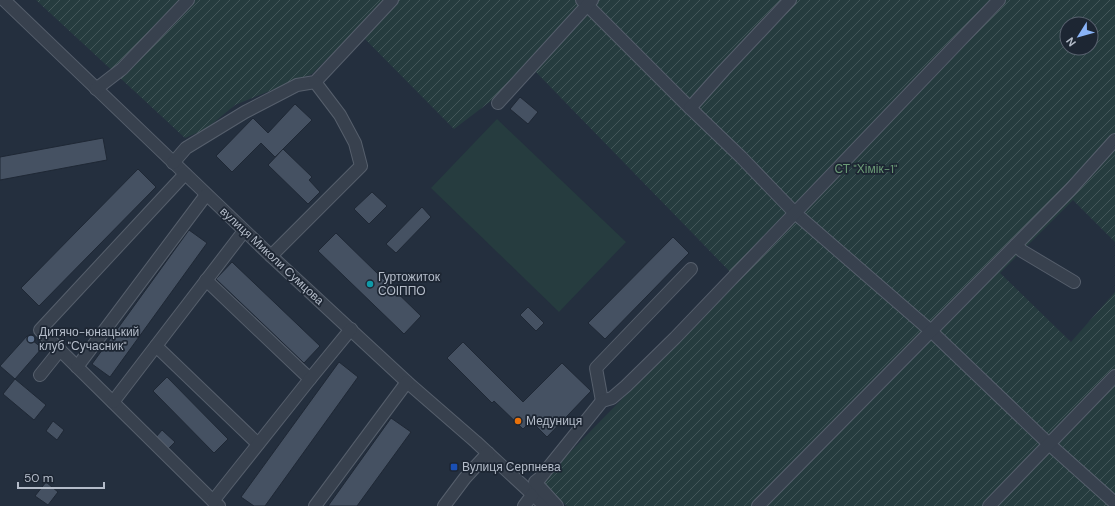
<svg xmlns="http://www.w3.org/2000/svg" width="1115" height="506" viewBox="0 0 1115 506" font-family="'DM Sans',sans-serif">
  <defs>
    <pattern id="garden-furrows" width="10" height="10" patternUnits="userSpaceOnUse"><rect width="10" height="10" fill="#263c3f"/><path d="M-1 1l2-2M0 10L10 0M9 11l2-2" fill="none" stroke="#435659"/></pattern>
  </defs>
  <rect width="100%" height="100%" fill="#242f3e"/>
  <path fill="url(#garden-furrows)" fill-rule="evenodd" d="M36 0H1115V242L1073 200 1000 273 1071 342 1115 292V506H567L541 482 738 280 533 69 454 129 356 30 312 74 235 105 206 129 185 138ZM1067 24H1091V48H1067Z"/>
  <polygon fill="#263c3f" points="497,119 626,242 559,312 431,188"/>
  <g fill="#455162" stroke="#1f2835">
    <polygon points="520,97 538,112 528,124 510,109"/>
    <polygon points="295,104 312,120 275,157 261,143 232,172 216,156 253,118 268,133"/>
    <polygon points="103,138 107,160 0,180 0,157"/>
    <polygon points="283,149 312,177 309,180 320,192 308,204 268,165"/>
    <polygon points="138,169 156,187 39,306 21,288"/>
    <polygon points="372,192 387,206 369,224 354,209"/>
    <polygon points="422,207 431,217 396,253 386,244"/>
    <polygon points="189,230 207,243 110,377 92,364"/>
    <polygon points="336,233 421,316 404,334 318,251"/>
    <polygon points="673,237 689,253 605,339 588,323"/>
    <polygon points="232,262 320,346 304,363 216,279"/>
    <polygon points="528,307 544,323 536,331 520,315"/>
    <polygon points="27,336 42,348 15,379 0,366"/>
    <polygon points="463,342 523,402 562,363 591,391 547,437 531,421 523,429 494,401 492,403 447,358"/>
    <polygon points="339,362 358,377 265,506 254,506 241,497"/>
    <polygon points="167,377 228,439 214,453 153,391"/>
    <polygon points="15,379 46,405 34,420 3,394"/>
    <polygon points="391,418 411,432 357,506 328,506"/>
    <polygon points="53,421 64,430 57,440 46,431"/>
    <polygon points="162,430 175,442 168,449 156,437"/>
    <polygon points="46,482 58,492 48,505 35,496"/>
  </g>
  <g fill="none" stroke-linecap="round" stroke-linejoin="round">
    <defs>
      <g id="minor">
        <polyline points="4,0 271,256 407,382 476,442 545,506"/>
        <polyline points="582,0 690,108"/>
        <polyline points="790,0 724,70 690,108 741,157 795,213 931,331 1049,444 1115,503"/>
        <polyline points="96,89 122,69 188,0"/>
        <polyline points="498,103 592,0"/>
        <polyline points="173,163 186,148 245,112 297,85 315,82 392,0"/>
        <polyline points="1016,245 1022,251 1074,282"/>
        <polyline points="271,256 361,166 355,143 340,115 315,82"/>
        <polyline points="206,280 310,379"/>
        <polyline points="156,346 258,444"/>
        <polyline points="60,350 213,501 219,506"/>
        <polyline points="77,367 206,195"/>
        <polyline points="40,375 60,350 40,330 185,174"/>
        <polyline points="602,401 596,368 691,269"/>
        <polyline points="113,402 244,231"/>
        <polyline points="213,501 310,379 351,329"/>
        <polyline points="315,506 407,382"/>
        <polyline points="444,506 465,478 488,453"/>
        <polyline points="524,506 533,494"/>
        <polyline points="557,506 535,482 540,478 602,401 612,398 626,386 675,338 999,0"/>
        <polyline points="758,506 931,331 1070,190 1115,140"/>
        <polyline points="989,506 1115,376"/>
      </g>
    </defs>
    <use href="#minor" stroke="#565f6c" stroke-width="14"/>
    <use href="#minor" stroke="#38414e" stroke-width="12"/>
  </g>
  <circle fill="#0f9aa8" stroke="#1d2633" stroke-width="1.5" cx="370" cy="284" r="4"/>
  <circle fill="#5c6f8a" stroke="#1d2633" stroke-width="1.5" cx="31" cy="339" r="4"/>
  <circle fill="#e8710a" stroke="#1d2633" stroke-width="1.5" cx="518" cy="421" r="4"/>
  <rect fill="#1a4fb4" stroke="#1d2633" stroke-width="1.5" x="450" y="463" width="8" height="8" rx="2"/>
  <g text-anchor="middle" stroke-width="3.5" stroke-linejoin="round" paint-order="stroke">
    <g font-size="12" fill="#6b9a76" stroke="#1d2633">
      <text x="866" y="173">СТ "Хімік-1"</text>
    </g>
    <g font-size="12" fill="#b4bcc9" stroke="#1d2633">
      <text transform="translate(272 256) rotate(43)" y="4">вулиця Миколи Сумцова</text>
    </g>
    <g font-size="12" fill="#b4bcc9" stroke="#1d2633" text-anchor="start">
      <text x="378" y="281">Гуртожиток<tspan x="378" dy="14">СОІППО</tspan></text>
      <text x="39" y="336">Дитячо-юнацький<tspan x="39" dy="14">клуб "Сучасник"</tspan></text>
      <text x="526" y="425">Медуниця</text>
      <text x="462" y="471">Вулиця Серпнева</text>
    </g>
  </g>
  <g transform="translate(1079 36) rotate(233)"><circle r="19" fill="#1d2633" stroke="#59626f"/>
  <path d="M0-3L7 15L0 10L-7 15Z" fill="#8ab4f8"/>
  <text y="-6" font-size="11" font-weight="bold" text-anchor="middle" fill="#b4bcc9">N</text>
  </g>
  <path d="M18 482v6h86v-6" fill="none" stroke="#b4bcc9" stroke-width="2"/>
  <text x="24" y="482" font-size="12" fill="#b4bcc9" stroke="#1d2633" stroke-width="3" paint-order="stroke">50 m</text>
</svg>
